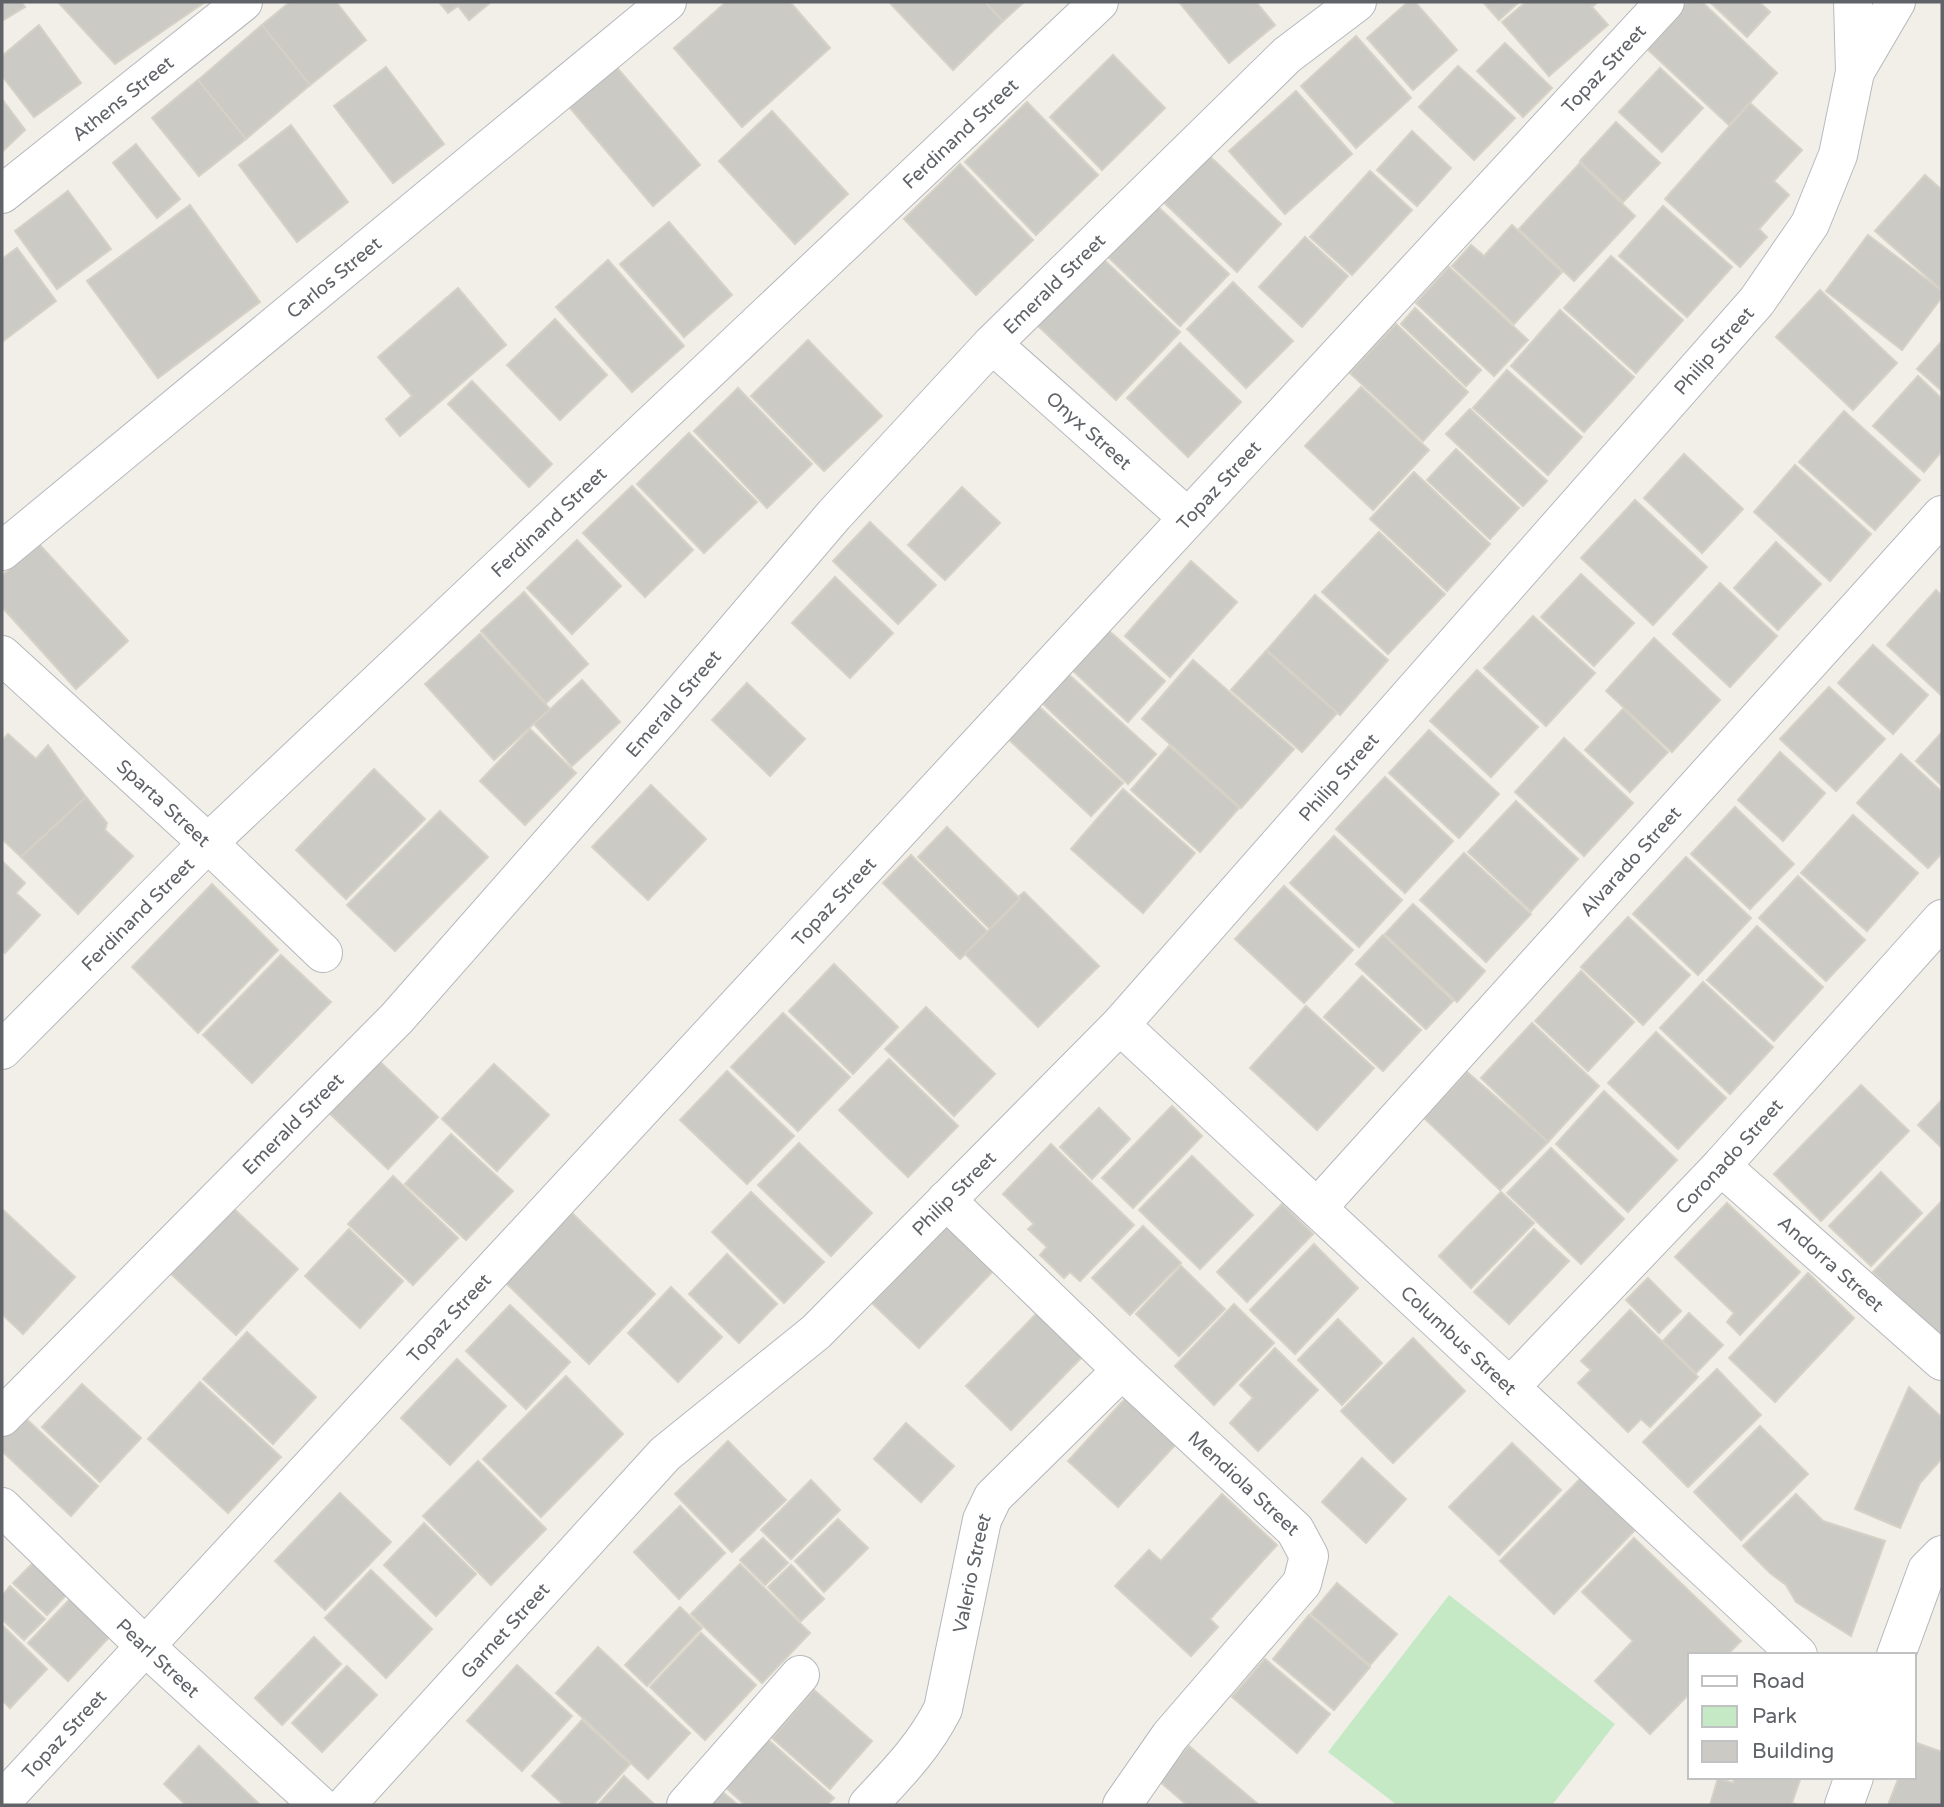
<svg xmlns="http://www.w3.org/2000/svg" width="1944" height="1807" viewBox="0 0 1944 1807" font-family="'Varela Round',sans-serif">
  <rect width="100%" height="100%" fill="#f1efe8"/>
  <polygon fill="#c5e8c5" points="1449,1595 1615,1724 1552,1805 1397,1805 1328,1752"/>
  <g fill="#cccac5" stroke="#d6d1c6" stroke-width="2">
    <polygon points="2,2 21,2 25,7 2,21"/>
    <polygon points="58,2 205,2 115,64"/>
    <polygon points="290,2 336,2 366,40 310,85 262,25"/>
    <polygon points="439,2 491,2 469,20 458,6 448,13"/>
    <polygon points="726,2 790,2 830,48 742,127 674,48"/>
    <polygon points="889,2 985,2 1003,21 953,70"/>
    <polygon points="985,2 1024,2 1003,21"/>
    <polygon points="1179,2 1256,2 1275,25 1229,63"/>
    <polygon points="1408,2 1415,2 1457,50 1413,90 1367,38"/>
    <polygon points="1483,2 1519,2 1499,20"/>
    <polygon points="1526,2 1598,2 1592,7 1608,25 1549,76 1502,22"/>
    <polygon points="1688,2 1702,2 1777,73 1729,125 1645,47"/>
    <polygon points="1710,2 1759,2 1770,12 1747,37"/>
    <polygon points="39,25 81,83 34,117 2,76 2,56"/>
    <polygon points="262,25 310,85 246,139 198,80"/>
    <polygon points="1356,36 1411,98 1356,148 1301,86"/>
    <polygon points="1505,43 1552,88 1523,117 1477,71"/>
    <polygon points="1113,55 1165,108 1102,170 1050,117"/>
    <polygon points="613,63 700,165 653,206 566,103"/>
    <polygon points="1458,66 1515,118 1474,160 1419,107"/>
    <polygon points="386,67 444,144 393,183 334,106"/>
    <polygon points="1660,68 1703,108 1662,152 1619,112"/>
    <polygon points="198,80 246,139 199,176 152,118"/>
    <polygon points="1296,91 1352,154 1285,214 1229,151"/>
    <polygon points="2,99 25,130 2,152"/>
    <polygon points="1027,102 1098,175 1036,235 965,162"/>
    <polygon points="1750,103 1802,150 1774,181 1789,195 1759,229 1767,237 1740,267 1665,199"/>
    <polygon points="772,111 848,194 795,244 719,161"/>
    <polygon points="1616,122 1660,163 1623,202 1580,161"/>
    <polygon points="291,125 348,202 297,242 239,165"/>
    <polygon points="1412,131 1451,168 1417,206 1377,170"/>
    <polygon points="136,144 180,199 157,218 113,163"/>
    <polygon points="1200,147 1281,224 1237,272 1156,195"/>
    <polygon points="1580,163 1635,216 1574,281 1519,229"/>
    <polygon points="960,164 1033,240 976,295 904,219"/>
    <polygon points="1370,171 1412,210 1352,275 1310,237"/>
    <polygon points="1925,175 1942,190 1942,290 1875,231"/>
    <polygon points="68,191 111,249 57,289 15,231"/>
    <polygon points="1154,203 1229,274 1180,326 1106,255"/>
    <polygon points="190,205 260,302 158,378 87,281"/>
    <polygon points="1663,206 1732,267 1687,317 1619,256"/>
    <polygon points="669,222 732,295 684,337 620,264"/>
    <polygon points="1512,225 1562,272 1514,324 1452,266 1471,245 1484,256"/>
    <polygon points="1868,235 1942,291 1942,297 1902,350 1826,291"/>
    <polygon points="1305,237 1348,276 1302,327 1259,287"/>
    <polygon points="17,248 56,301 2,342 2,259"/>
    <polygon points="1100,256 1180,332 1116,400 1036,324"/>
    <polygon points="1611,256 1683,320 1636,373 1564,308"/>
    <polygon points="608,260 684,346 632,392 556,307"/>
    <polygon points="1449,267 1528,340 1494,376 1416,303"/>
    <polygon points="1233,282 1293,341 1246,388 1187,329"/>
    <polygon points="458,288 506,345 400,436 386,419 412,396 378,357"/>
    <polygon points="1820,290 1897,363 1853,410 1776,337"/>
    <polygon points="1415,308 1481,370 1466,386 1401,324"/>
    <polygon points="1560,310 1634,377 1584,432 1511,366"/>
    <polygon points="555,319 607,375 560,420 507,365"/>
    <polygon points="1396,324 1468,392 1423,441 1350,373"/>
    <polygon points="808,340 882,416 824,471 751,396"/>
    <polygon points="1942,341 1942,391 1917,369"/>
    <polygon points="1180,343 1241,402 1188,457 1127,398"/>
    <polygon points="1507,370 1582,437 1548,475 1473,408"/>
    <polygon points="1918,376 1942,399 1942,451 1924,472 1873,426"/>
    <polygon points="472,381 552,464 529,487 448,404"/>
    <polygon points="1361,387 1429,450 1373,510 1305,446"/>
    <polygon points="738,388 812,464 767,508 694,431"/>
    <polygon points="1470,409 1547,481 1523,506 1446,434"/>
    <polygon points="1844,411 1920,480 1875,530 1799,462"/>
    <polygon points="689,433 757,502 704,553 637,484"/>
    <polygon points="1456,449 1519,508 1490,539 1427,480"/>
    <polygon points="1684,454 1743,509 1702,553 1644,498"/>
    <polygon points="1795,465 1871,534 1830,581 1754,512"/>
    <polygon points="1414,472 1490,544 1447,591 1370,519"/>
    <polygon points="632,486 693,550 645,597 583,533"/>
    <polygon points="962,487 1000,523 945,580 908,545"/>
    <polygon points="1635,500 1707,567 1653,625 1581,558"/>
    <polygon points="870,522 936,585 898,624 833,561"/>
    <polygon points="1379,532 1445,594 1388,654 1322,592"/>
    <polygon points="577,540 621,586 572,634 527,588"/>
    <polygon points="1776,542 1821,584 1778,630 1734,588"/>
    <polygon points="38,543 128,641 76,689 2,607 2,576"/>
    <polygon points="1191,561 1237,602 1170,677 1125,636"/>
    <polygon points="1581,574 1634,623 1594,666 1541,617"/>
    <polygon points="835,577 893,633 850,678 792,623"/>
    <polygon points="1720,583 1777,636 1730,687 1673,634"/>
    <polygon points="1936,590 1942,596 1942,696 1887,645"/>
    <polygon points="524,592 588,664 546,703 481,631"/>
    <polygon points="1315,595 1388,660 1340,715 1267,650"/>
    <polygon points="1533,616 1595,673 1546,726 1484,668"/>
    <polygon points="1107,629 1165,681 1128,722 1071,669"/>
    <polygon points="480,634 550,709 494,760 425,684"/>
    <polygon points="1654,638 1720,700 1672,752 1606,691"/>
    <polygon points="1873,645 1928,695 1893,734 1838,683"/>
    <polygon points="1266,651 1337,713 1302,752 1231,690"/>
    <polygon points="1193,660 1294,749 1241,808 1142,719"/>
    <polygon points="1477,670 1538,727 1491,777 1430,721"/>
    <polygon points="1066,672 1156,754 1128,784 1040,701"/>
    <polygon points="582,680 620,722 572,766 534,724"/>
    <polygon points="747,683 805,739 770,776 712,720"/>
    <polygon points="1829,687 1885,739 1836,791 1780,739"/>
    <polygon points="1036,704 1123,783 1091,816 1006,737"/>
    <polygon points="1623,709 1668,752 1630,792 1585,750"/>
    <polygon points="530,729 576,773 525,825 480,781"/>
    <polygon points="1429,730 1499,794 1459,838 1389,773"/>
    <polygon points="1942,732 1942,786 1916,761"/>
    <polygon points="8,734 36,759 48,745 86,797 21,857 2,839 2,741"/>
    <polygon points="1564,738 1633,803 1584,856 1515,792"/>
    <polygon points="1169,746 1239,808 1200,852 1131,790"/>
    <polygon points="1780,752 1825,793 1783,841 1738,800"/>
    <polygon points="1901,754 1942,792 1942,853 1928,868 1857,803"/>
    <polygon points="374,769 425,819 346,899 296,850"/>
    <polygon points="1385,777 1453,841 1405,893 1336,829"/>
    <polygon points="651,785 706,839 648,900 592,847"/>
    <polygon points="1123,789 1195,853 1143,913 1071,849"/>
    <polygon points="86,797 107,823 105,830 133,856 78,914 21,857"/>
    <polygon points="1516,801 1578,859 1531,911 1468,852"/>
    <polygon points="1735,807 1794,864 1750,909 1691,854"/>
    <polygon points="440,811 488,857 395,951 347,905"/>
    <polygon points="1853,815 1918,873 1867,931 1801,873"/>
    <polygon points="947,827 1020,899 990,929 918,857"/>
    <polygon points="1334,836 1402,900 1359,947 1290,883"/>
    <polygon points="1464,853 1531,914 1486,962 1420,900"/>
    <polygon points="911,855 988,932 960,959 883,883"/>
    <polygon points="1686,857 1751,918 1698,975 1633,914"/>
    <polygon points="2,861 25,883 16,893 40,915 5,953 2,950"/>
    <polygon points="1798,876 1865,940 1826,981 1759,918"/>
    <polygon points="212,884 278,950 198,1033 132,967"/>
    <polygon points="1284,886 1353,950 1304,1003 1235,939"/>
    <polygon points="1024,892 1099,966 1038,1027 965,954 1020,899 1018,897"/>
    <polygon points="1413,904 1485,971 1457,1002 1385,934"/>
    <polygon points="1628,917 1690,975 1643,1025 1581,967"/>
    <polygon points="1757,926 1823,987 1774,1041 1707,980"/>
    <polygon points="1383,935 1453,1001 1426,1029 1356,964"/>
    <polygon points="281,955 331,1002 252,1083 203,1035"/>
    <polygon points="834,964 898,1027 853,1074 789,1011"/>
    <polygon points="1581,971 1634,1022 1588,1071 1535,1021"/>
    <polygon points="1362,976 1421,1030 1383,1071 1324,1017"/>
    <polygon points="1703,982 1773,1047 1730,1094 1660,1028"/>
    <polygon points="1306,1006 1374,1068 1317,1130 1250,1068"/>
    <polygon points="926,1007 995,1074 954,1116 885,1049"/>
    <polygon points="783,1013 850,1077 798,1131 731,1067"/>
    <polygon points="1532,1023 1599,1086 1548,1142 1481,1078"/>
    <polygon points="1656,1032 1726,1098 1678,1149 1608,1083"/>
    <polygon points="376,1058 438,1117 388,1169 326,1110"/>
    <polygon points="889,1059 958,1126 908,1177 839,1110"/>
    <polygon points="494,1064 549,1115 497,1171 442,1119"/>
    <polygon points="727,1071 794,1136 747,1184 680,1120"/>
    <polygon points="1467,1072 1548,1142 1500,1190 1424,1118"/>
    <polygon points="1861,1085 1909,1131 1821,1221 1774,1174"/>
    <polygon points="1604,1091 1677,1160 1628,1212 1556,1144"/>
    <polygon points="1942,1100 1942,1148 1918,1125"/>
    <polygon points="1172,1106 1202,1136 1133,1208 1102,1178"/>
    <polygon points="1099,1108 1130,1139 1092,1179 1060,1147"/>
    <polygon points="451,1134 513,1191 466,1240 405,1184"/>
    <polygon points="799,1143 872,1213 831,1256 758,1185"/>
    <polygon points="1051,1144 1134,1225 1080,1281 1070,1272 1064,1278 1040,1255 1047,1247 1028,1229 1034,1224 1003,1194"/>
    <polygon points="1551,1148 1624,1219 1581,1264 1507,1193"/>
    <polygon points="1192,1156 1253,1215 1200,1269 1139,1210"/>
    <polygon points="1881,1172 1922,1213 1871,1266 1829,1226"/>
    <polygon points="393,1176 458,1238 413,1285 348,1224"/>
    <polygon points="751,1192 824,1262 784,1303 712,1232"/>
    <polygon points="1501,1192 1534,1223 1471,1288 1439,1256"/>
    <polygon points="1942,1201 1942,1335 1940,1338 1873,1272"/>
    <polygon points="1727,1203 1800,1272 1740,1335 1727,1322 1734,1313 1675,1257"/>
    <polygon points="1282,1204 1313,1234 1247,1302 1217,1272"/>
    <polygon points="231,1206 298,1269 236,1335 169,1272"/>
    <polygon points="2,1209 75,1277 23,1334 2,1314"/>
    <polygon points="572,1213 655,1294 589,1364 505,1282"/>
    <polygon points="947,1225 994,1270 919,1348 872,1303"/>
    <polygon points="1143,1226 1181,1263 1130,1315 1092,1278"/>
    <polygon points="349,1229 403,1281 360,1328 305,1276"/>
    <polygon points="1534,1229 1569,1261 1509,1324 1474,1292"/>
    <polygon points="1314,1244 1358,1288 1295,1354 1250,1310"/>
    <polygon points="727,1254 777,1304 739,1343 689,1294"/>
    <polygon points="1181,1266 1225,1309 1179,1356 1136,1314"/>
    <polygon points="1808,1273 1854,1318 1775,1402 1729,1358"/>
    <polygon points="1648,1278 1681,1311 1659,1333 1626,1300"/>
    <polygon points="671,1287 722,1337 678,1382 628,1333"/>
    <polygon points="1234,1304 1274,1343 1214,1405 1175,1366"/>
    <polygon points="510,1305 570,1362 526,1409 466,1351"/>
    <polygon points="1630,1310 1698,1377 1650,1427 1641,1419 1628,1432 1578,1383 1591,1370 1581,1361"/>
    <polygon points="1038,1312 1083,1356 1011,1430 966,1386"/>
    <polygon points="1689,1313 1723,1345 1696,1373 1663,1341"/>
    <polygon points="1338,1319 1382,1363 1342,1405 1298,1360"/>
    <polygon points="247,1332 316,1397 273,1444 203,1379"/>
    <polygon points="1413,1338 1465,1391 1393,1463 1341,1411"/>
    <polygon points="1275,1348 1318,1390 1258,1451 1230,1423 1253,1398 1240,1385"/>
    <polygon points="457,1359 506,1406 450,1465 401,1418"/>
    <polygon points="1717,1369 1761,1415 1688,1487 1643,1442"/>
    <polygon points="566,1376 623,1434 541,1517 483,1459"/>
    <polygon points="200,1382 281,1457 228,1513 148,1439"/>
    <polygon points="82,1384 141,1438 100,1482 42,1427"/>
    <polygon points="1909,1387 1942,1418 1942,1458 1920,1483 1900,1528 1855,1509"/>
    <polygon points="1125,1399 1175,1445 1118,1507 1068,1461"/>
    <polygon points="21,1414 98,1486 71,1516 2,1451 2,1435"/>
    <polygon points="906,1423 954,1466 921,1502 874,1459"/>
    <polygon points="1760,1426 1808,1474 1741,1540 1694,1492"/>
    <polygon points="728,1441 786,1500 732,1552 675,1494"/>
    <polygon points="1512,1443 1561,1490 1499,1555 1449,1507"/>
    <polygon points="1362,1458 1406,1499 1366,1543 1322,1502"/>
    <polygon points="478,1461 546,1529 491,1585 423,1516"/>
    <polygon points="1581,1478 1635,1530 1554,1614 1500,1561"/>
    <polygon points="811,1480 840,1510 791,1559 761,1530"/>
    <polygon points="340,1493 391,1542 325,1610 275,1561"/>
    <polygon points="1222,1494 1277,1545 1210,1619 1218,1627 1191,1656 1115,1586 1149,1550 1161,1561"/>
    <polygon points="1796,1494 1823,1521 1885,1541 1851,1636 1796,1602 1786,1585 1770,1573 1743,1546"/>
    <polygon points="680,1506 725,1553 679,1599 634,1552"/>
    <polygon points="838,1519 868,1548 824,1592 795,1561"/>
    <polygon points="424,1523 476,1574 436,1616 384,1565"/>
    <polygon points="763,1538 788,1563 765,1585 740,1560"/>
    <polygon points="1634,1538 1741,1641 1727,1655 1690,1655 1690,1693 1650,1734 1595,1681 1633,1641 1582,1592"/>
    <polygon points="39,1557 72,1589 47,1615 13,1583"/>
    <polygon points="740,1564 810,1633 762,1683 691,1614"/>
    <polygon points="791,1565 824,1599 801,1621 768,1587"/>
    <polygon points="371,1570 432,1629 386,1678 325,1618"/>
    <polygon points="1337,1583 1397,1634 1370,1665 1311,1614"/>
    <polygon points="10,1586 45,1619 24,1640 2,1619 2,1596"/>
    <polygon points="74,1595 113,1633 68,1681 28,1643"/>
    <polygon points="680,1607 702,1628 647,1686 625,1665"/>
    <polygon points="1309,1615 1370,1667 1334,1710 1273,1659"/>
    <polygon points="2,1625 47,1669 10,1708 2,1700"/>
    <polygon points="701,1633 756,1685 705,1740 650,1687"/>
    <polygon points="314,1637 341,1664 282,1725 255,1698"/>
    <polygon points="598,1647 690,1733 648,1779 556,1693"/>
    <polygon points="1265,1659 1330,1714 1297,1753 1232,1697"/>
    <polygon points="517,1665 572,1716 522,1771 467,1721"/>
    <polygon points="347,1666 377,1695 322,1752 292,1723"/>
    <polygon points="814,1690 872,1741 830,1789 772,1738"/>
    <polygon points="582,1720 630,1764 593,1805 564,1805 532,1776"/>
    <polygon points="765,1737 834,1798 827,1805 745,1805 723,1785"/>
    <polygon points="1914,1742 1942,1752 1942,1805 1888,1805 1899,1777 1914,1777"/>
    <polygon points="199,1746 259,1804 258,1805 186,1805 164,1784"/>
    <polygon points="1189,1746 1259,1805 1187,1805 1159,1781"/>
    <polygon points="624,1776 655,1805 598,1805"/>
    <polygon points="1735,1777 1801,1777 1792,1803 1798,1805 1710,1805 1718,1778 1733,1783"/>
    <polygon points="719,1789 738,1805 705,1805"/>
  </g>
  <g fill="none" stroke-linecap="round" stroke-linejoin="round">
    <defs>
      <g id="street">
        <polyline points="1855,72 1896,2"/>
        <path id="s1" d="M2 194 243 2"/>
        <path id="s2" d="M992 344 1187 517"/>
        <path id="s3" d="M2 655 208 843 323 953"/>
        <path id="s4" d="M2 1050 208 843 1099 2"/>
        <path id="s5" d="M1721 1166 1942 1361"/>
        <path id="s6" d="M946 1200 1122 1370 1295 1530 1309 1556 1302 1583 1170 1736 1122 1805"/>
        <path id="s7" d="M1318 1207 1942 515"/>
        <path id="s8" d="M1510 1387 1721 1166 1942 919"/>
        <path id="s9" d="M2 1417 397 1018 660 719 834 515 992 344 1287 55 1357 2"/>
        <path id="s10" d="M2 1507 146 1647 319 1805"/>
        <polyline points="1896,1655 1927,1570 1942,1555"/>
        <path id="s11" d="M2 1801 1665 2"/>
        <path id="s12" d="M346 1805 665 1454 816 1332 1120 1025"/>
        <polyline points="686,1805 800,1675"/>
        <path id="s13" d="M868 1805C896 1775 924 1747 943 1709L982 1520 993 1497 1122 1370"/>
      </g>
      <g id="secondary">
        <path id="s14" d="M2 551 667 2"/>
        <path id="s15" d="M1798 1655 1120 1025 1757 301 1810 224 1838 155 1855 72 1853 2"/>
        <polyline points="1844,1805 1854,1777"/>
      </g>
    </defs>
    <use href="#street" stroke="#b5b8bc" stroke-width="40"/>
    <use href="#secondary" stroke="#b6babf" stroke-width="40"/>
    <use href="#street" stroke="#fff" stroke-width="38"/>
    <use href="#secondary" stroke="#fff" stroke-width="38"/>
  </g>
  <g text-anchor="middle" stroke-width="7" stroke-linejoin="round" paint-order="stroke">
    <g font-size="19" fill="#5f6368" stroke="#fff">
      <text dy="7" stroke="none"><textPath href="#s11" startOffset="2359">Topaz Street</textPath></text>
      <text dy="7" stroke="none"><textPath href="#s1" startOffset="154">Athens Street</textPath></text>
      <text dy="7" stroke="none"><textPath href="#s4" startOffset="1326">Ferdinand Street</textPath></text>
      <text dy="7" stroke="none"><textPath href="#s14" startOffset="430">Carlos Street</textPath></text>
      <text dy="7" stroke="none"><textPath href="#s9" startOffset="1547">Emerald Street</textPath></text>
      <text dy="7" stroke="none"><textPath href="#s15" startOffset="1824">Philip Street</textPath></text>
      <text dy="7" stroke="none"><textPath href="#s2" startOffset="130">Onyx Street</textPath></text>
      <text dy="7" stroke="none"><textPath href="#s11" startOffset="1792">Topaz Street</textPath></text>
      <text dy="7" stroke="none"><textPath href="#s4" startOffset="760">Ferdinand Street</textPath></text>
      <text dy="7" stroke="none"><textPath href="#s9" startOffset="980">Emerald Street</textPath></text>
      <text dy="7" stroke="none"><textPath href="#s15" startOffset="1256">Philip Street</textPath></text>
      <text dy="7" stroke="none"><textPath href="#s3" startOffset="219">Sparta Street</textPath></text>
      <text dy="7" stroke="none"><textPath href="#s7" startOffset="466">Alvarado Street</textPath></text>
      <text dy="7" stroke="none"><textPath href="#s11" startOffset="1225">Topaz Street</textPath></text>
      <text dy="7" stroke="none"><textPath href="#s4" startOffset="192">Ferdinand Street</textPath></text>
      <text dy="7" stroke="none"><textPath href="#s9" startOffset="413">Emerald Street</textPath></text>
      <text dy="7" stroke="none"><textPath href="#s8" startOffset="318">Coronado Street</textPath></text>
      <text dy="7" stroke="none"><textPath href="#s12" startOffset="864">Philip Street</textPath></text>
      <text dy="7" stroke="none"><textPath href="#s5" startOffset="147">Andorra Street</textPath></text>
      <text dy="7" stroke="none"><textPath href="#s11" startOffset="658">Topaz Street</textPath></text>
      <text transform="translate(1459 1340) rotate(43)" y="7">Columbus Street</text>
      <text dy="7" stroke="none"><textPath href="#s6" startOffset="411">Mendiola Street</textPath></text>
      <text dy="7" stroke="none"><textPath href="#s13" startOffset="261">Valerio Street</textPath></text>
      <text dy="7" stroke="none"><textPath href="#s12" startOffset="236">Garnet Street</textPath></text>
      <text dy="7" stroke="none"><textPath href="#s10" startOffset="217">Pearl Street</textPath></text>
      <text dy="7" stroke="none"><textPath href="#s11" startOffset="91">Topaz Street</textPath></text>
    </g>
  </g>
  <rect width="1944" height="1807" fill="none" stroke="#5f6368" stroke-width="7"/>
  <rect x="1688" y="1653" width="228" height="126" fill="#ffffff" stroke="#bfc1c3" stroke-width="2"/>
  <rect x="1702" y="1676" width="35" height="10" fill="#ffffff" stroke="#bfc1c3" stroke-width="2"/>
  <text x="1752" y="1688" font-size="21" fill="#5f6368">Road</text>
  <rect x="1702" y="1706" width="35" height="21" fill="#c5e8c5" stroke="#bfc1c3" stroke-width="2"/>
  <text x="1752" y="1723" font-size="21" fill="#5f6368">Park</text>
  <rect x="1702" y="1741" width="35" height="21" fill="#cccac5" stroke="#bfc1c3" stroke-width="2"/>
  <text x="1752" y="1758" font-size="21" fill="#5f6368">Building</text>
</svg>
